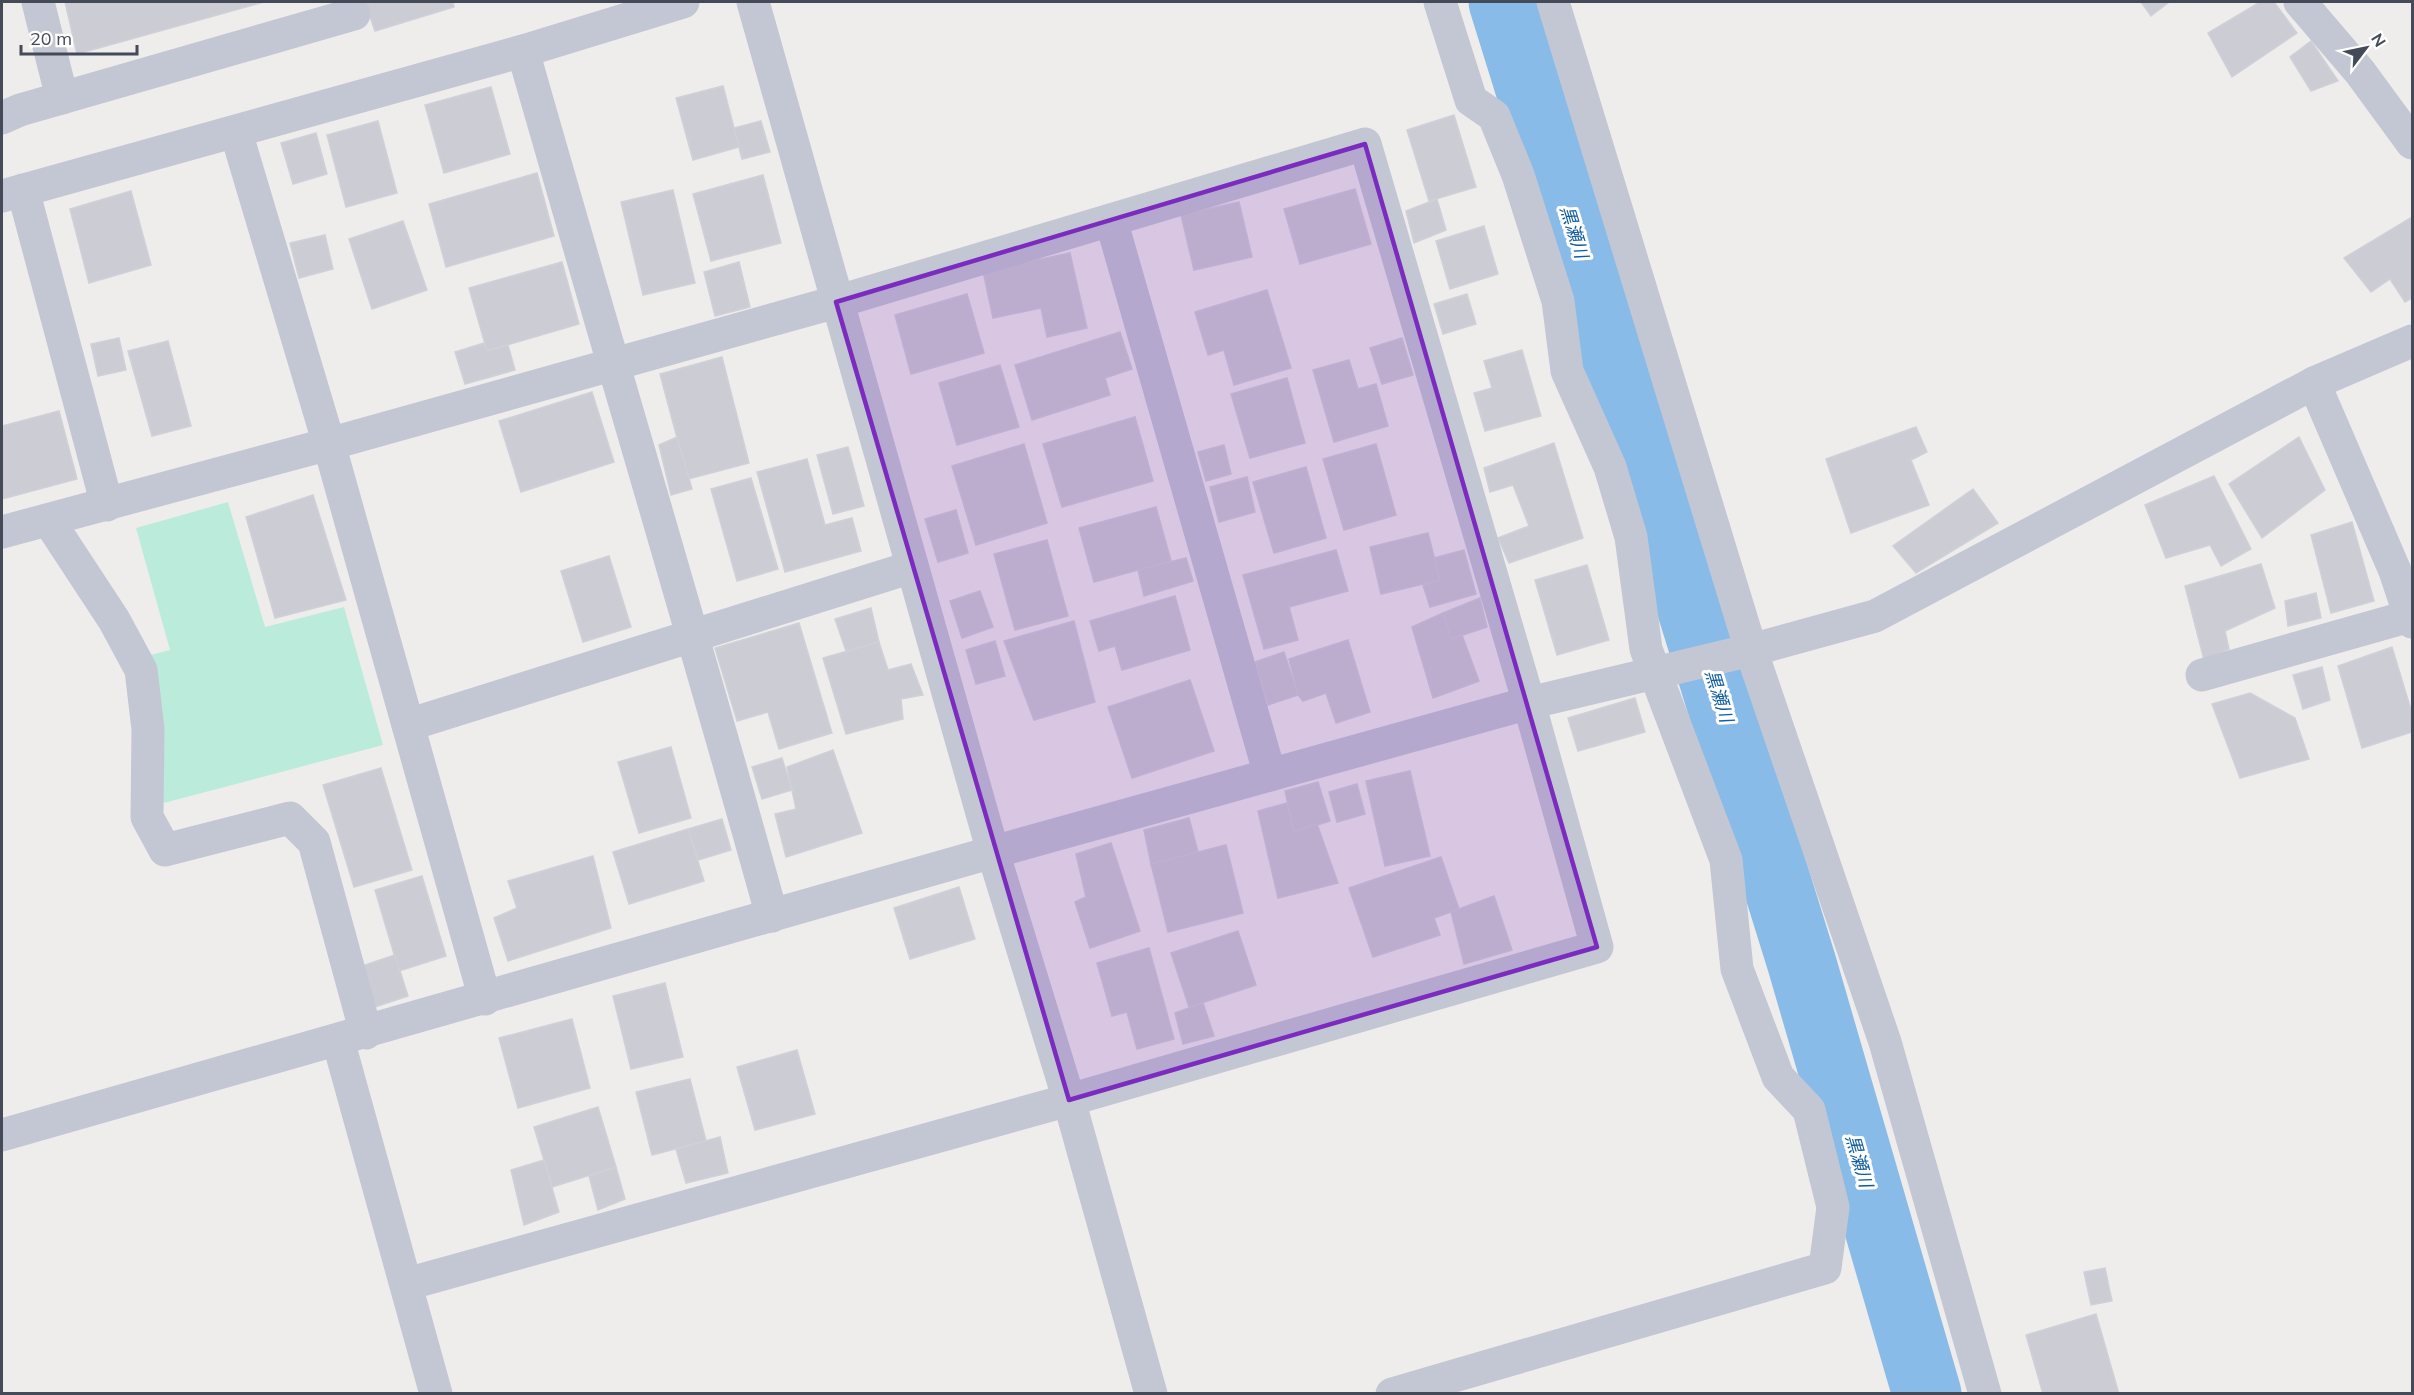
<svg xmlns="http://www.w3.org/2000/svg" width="2414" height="1395" viewBox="0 0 2414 1395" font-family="Mulish,'Noto Sans JP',sans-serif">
  <rect width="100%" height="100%" fill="#efedec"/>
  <polygon fill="#bbecdb" points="228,502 265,627 344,607 383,745 164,803 155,779 143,657 170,650 136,528"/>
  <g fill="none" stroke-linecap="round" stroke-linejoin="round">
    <polyline stroke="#89bbe8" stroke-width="69" points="1503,2 1802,964 1927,1394"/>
  </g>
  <g fill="#cccdd4" stroke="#d0d0d8" stroke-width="1.5">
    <polygon points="65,2 264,2 77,54"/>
    <polygon points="365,2 453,2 454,7 375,31"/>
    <polygon points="2141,2 2169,2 2151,16"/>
    <polygon points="2260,2 2274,2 2297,33 2232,77 2208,33"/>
    <polygon points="2311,41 2338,81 2311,91 2290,57"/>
    <polygon points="723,86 739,147 693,160 676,98"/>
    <polygon points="491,87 510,154 444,173 425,105"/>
    <polygon points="1454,115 1476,187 1429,201 1407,130"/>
    <polygon points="378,121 397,193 346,207 327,135"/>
    <polygon points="761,121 770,152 742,159 734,128"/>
    <polygon points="316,133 327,174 293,184 281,143"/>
    <polygon points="537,173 554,236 446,267 429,204"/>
    <polygon points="763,175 781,243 711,261 693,194"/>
    <polygon points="1355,189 1371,244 1300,264 1284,209"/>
    <polygon points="673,190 695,283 643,295 621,202"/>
    <polygon points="131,191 151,265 89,283 70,209"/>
    <polygon points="1437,199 1446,230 1414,243 1406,211"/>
    <polygon points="1239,202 1252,257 1194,270 1181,215"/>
    <polygon points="2412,217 2412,298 2405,302 2390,279 2371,292 2344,258"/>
    <polygon points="403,221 427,290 372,309 349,239"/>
    <polygon points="1484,226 1498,274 1450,289 1436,241"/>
    <polygon points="325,235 333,269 299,278 290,243"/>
    <polygon points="1070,253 1087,328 1047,337 1041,308 993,318 983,271"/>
    <polygon points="562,262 579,324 487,351 469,288"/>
    <polygon points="739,262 750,307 715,316 704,272"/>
    <polygon points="1267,290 1291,368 1234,385 1224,350 1208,355 1195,312"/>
    <polygon points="967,294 984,353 911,374 895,315"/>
    <polygon points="1467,294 1476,324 1443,334 1434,304"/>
    <polygon points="1120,332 1132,369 1105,378 1110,395 1032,420 1015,365"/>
    <polygon points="119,338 126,370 98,376 91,344"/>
    <polygon points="1402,338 1413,375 1382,384 1370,348"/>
    <polygon points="168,341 191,426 152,436 128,351"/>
    <polygon points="484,343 487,351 508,345 515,370 465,384 455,352"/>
    <polygon points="1522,350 1541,416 1485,431 1474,393 1492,388 1484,361"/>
    <polygon points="722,357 749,463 688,479 660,374"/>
    <polygon points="1349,360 1358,389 1376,384 1388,426 1334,442 1313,370"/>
    <polygon points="1000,365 1019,427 957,445 939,383"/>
    <polygon points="1287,378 1305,443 1250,458 1231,394"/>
    <polygon points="592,392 614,462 521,492 499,421"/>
    <polygon points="59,411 77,479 2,499 2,426"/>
    <polygon points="1135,417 1153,481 1062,507 1043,444"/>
    <polygon points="1916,427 1927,452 1911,460 1929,505 1851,533 1826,459"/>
    <polygon points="677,437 692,489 671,495 659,445"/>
    <polygon points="2299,437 2325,490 2262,538 2229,484"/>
    <polygon points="1554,443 1583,538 1509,563 1498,538 1529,526 1513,485 1490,492 1484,468"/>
    <polygon points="1024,444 1047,523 976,545 952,466"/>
    <polygon points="1376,444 1396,515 1344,530 1323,459"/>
    <polygon points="1224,445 1231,474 1206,481 1198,452"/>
    <polygon points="848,447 864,506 833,514 817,455"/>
    <polygon points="807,459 825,525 852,518 861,551 785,572 757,472"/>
    <polygon points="1306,467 1326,538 1274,553 1253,482"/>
    <polygon points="2214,476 2251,549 2221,566 2210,545 2166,558 2145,505"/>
    <polygon points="1247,477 1255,512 1219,522 1210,487"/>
    <polygon points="751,478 778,569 737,581 711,489"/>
    <polygon points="1973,489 1998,523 1916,573 1893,546"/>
    <polygon points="313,495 346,600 275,618 246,517"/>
    <polygon points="1156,507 1171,561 1094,582 1079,528"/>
    <polygon points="956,510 968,553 938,562 925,519"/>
    <polygon points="2352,522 2374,601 2331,613 2311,535"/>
    <polygon points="1428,533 1440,580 1381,594 1370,547"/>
    <polygon points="1047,540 1068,616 1015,630 994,554"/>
    <polygon points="1336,550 1348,591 1289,607 1298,640 1264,649 1243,575"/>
    <polygon points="1464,550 1476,594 1430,607 1423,585 1440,580 1434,558"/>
    <polygon points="609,556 631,627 583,642 561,571"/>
    <polygon points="1186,558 1193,581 1144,596 1138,570"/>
    <polygon points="2261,564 2275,608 2225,631 2229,649 2204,660 2185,586"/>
    <polygon points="1587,565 1609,640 1557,655 1535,580"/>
    <polygon points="980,591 993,627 962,638 950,601"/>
    <polygon points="2316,593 2321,618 2288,626 2285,601"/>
    <polygon points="1175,596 1190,650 1122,670 1115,646 1099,651 1090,621"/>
    <polygon points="1480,598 1487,627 1451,639 1443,613"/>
    <polygon points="871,608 879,642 847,654 835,619"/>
    <polygon points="1443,613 1451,639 1462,635 1479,681 1433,698 1412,627"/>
    <polygon points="1074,621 1095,702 1034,720 1004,641"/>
    <polygon points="799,623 832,733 779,749 768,712 737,721 715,648"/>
    <polygon points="1348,640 1370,712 1336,723 1326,693 1303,701 1298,695 1289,659"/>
    <polygon points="995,641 1005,676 976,684 966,650"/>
    <polygon points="879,642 888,670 911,664 923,695 901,699 903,719 846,734 823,658"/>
    <polygon points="2392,647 2412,713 2412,732 2362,748 2338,666"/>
    <polygon points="1284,652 1298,695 1268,705 1255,662"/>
    <polygon points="2322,667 2330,700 2303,709 2293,675"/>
    <polygon points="1190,680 1214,751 1132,778 1108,707"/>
    <polygon points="2250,693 2295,718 2309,759 2240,778 2212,704"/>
    <polygon points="1635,698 1645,732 1578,751 1568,718"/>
    <polygon points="671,747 691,818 639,833 618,762"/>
    <polygon points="833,750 862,833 786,857 775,814 796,809 787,767"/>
    <polygon points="782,758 792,790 762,799 752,767"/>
    <polygon points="381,768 412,870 354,887 323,785"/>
    <polygon points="1410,771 1430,856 1385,866 1366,781"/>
    <polygon points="1318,782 1330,821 1294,832 1285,791"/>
    <polygon points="1357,784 1365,814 1337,822 1329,792"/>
    <polygon points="1287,803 1294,832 1317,824 1338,883 1278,898 1258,811"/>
    <polygon points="1189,818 1198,852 1151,864 1144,830"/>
    <polygon points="722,819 731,850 698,860 688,829"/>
    <polygon points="688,829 704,881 629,904 613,852"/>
    <polygon points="1111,843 1140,931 1090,948 1075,902 1086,897 1076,854"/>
    <polygon points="1226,845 1243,913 1168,932 1151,864"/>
    <polygon points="593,856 611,928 508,961 494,918 517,908 508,881"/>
    <polygon points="1441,857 1459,909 1434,918 1440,935 1373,957 1349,888"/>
    <polygon points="422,876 446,956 399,971 375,890"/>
    <polygon points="959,887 975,939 910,959 894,908"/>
    <polygon points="1494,896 1512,950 1464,964 1451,912"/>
    <polygon points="1238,931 1256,985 1189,1007 1171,953"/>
    <polygon points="1149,948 1174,1039 1137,1049 1127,1012 1112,1016 1097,963"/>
    <polygon points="395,955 408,996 375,1007 362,966"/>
    <polygon points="665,983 683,1057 631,1069 613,996"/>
    <polygon points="1203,1003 1214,1036 1183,1044 1175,1013"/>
    <polygon points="572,1019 590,1088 518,1108 499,1038"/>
    <polygon points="797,1050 815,1114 755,1130 737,1067"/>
    <polygon points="690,1079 706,1141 652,1155 636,1092"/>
    <polygon points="598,1107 616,1167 552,1187 534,1127"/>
    <polygon points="720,1137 728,1173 686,1183 676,1149"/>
    <polygon points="544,1160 559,1212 524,1225 511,1170"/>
    <polygon points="616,1167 625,1199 598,1210 589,1176"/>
    <polygon points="2105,1268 2112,1301 2091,1305 2084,1272"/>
    <polygon points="2096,1314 2119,1394 2043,1394 2026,1335"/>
  </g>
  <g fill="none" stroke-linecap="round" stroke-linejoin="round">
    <g stroke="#c3c7d3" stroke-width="33">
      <polyline points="38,2 62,98"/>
      <polyline points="753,2 993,852 1069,1100 1151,1394"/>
      <polyline points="1553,2 1751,650 1885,1042 1985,1394"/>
      <polyline points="2300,2 2360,72 2412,143"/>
      <path d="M523 51C605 340 692 627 772 916"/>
      <polyline points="2,118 20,110 354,14"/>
      <polyline points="236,132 329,444 485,999"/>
      <polyline points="23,190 107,505"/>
      <polyline points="2,196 523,51 683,2"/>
      <polyline points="1111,220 1270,775"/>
      <polyline points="2412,341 2314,383 2395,571 2412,622"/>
      <polyline points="49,521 114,620 141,670 148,729 147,817 165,850 290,818 314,842 366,1033"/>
      <polyline points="2,532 329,444 836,302 1365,144 1529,703 1597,947 1069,1100 407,1284"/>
      <polyline points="2202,675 2410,616"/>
      <polyline points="408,725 912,567"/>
      <polyline points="338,1040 436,1394"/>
      <polyline points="2,1135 993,852 1529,703 1751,650 1875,616 2314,383"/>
      <polyline points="1392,1394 1825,1268 1833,1207 1809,1110 1778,1077 1737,969 1726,860 1646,649 1631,537 1610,467 1567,371 1558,301 1518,175 1494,116 1471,100 1440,2"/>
    </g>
  </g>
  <path fill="#7b2cbf" fill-opacity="0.2" stroke="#7b2cbf" stroke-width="4.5" stroke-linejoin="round" d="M1365 144 1597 947 1069 1100 836 302Z"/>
  <g text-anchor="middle" stroke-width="6" stroke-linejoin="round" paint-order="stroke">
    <g font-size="18" font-style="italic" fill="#105da1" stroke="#fff">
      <text transform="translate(1574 232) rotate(73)" y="6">黒瀬川</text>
      <text transform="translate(1719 696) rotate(73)" y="6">黒瀬川</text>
      <text transform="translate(1859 1161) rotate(74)" y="6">黒瀬川</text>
    </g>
  </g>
  <rect width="2414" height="1395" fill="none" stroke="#454a59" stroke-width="6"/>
  <g transform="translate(2366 48) rotate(58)" stroke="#ffffff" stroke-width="4.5" paint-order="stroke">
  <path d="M0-4.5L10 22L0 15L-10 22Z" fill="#454a59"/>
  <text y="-9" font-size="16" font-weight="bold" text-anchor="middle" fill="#454a59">N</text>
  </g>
  <path d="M21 45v9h116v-9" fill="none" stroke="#454a59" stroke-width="3"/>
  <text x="30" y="45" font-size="18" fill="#454a59" stroke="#ffffff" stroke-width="4.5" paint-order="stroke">20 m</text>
</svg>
